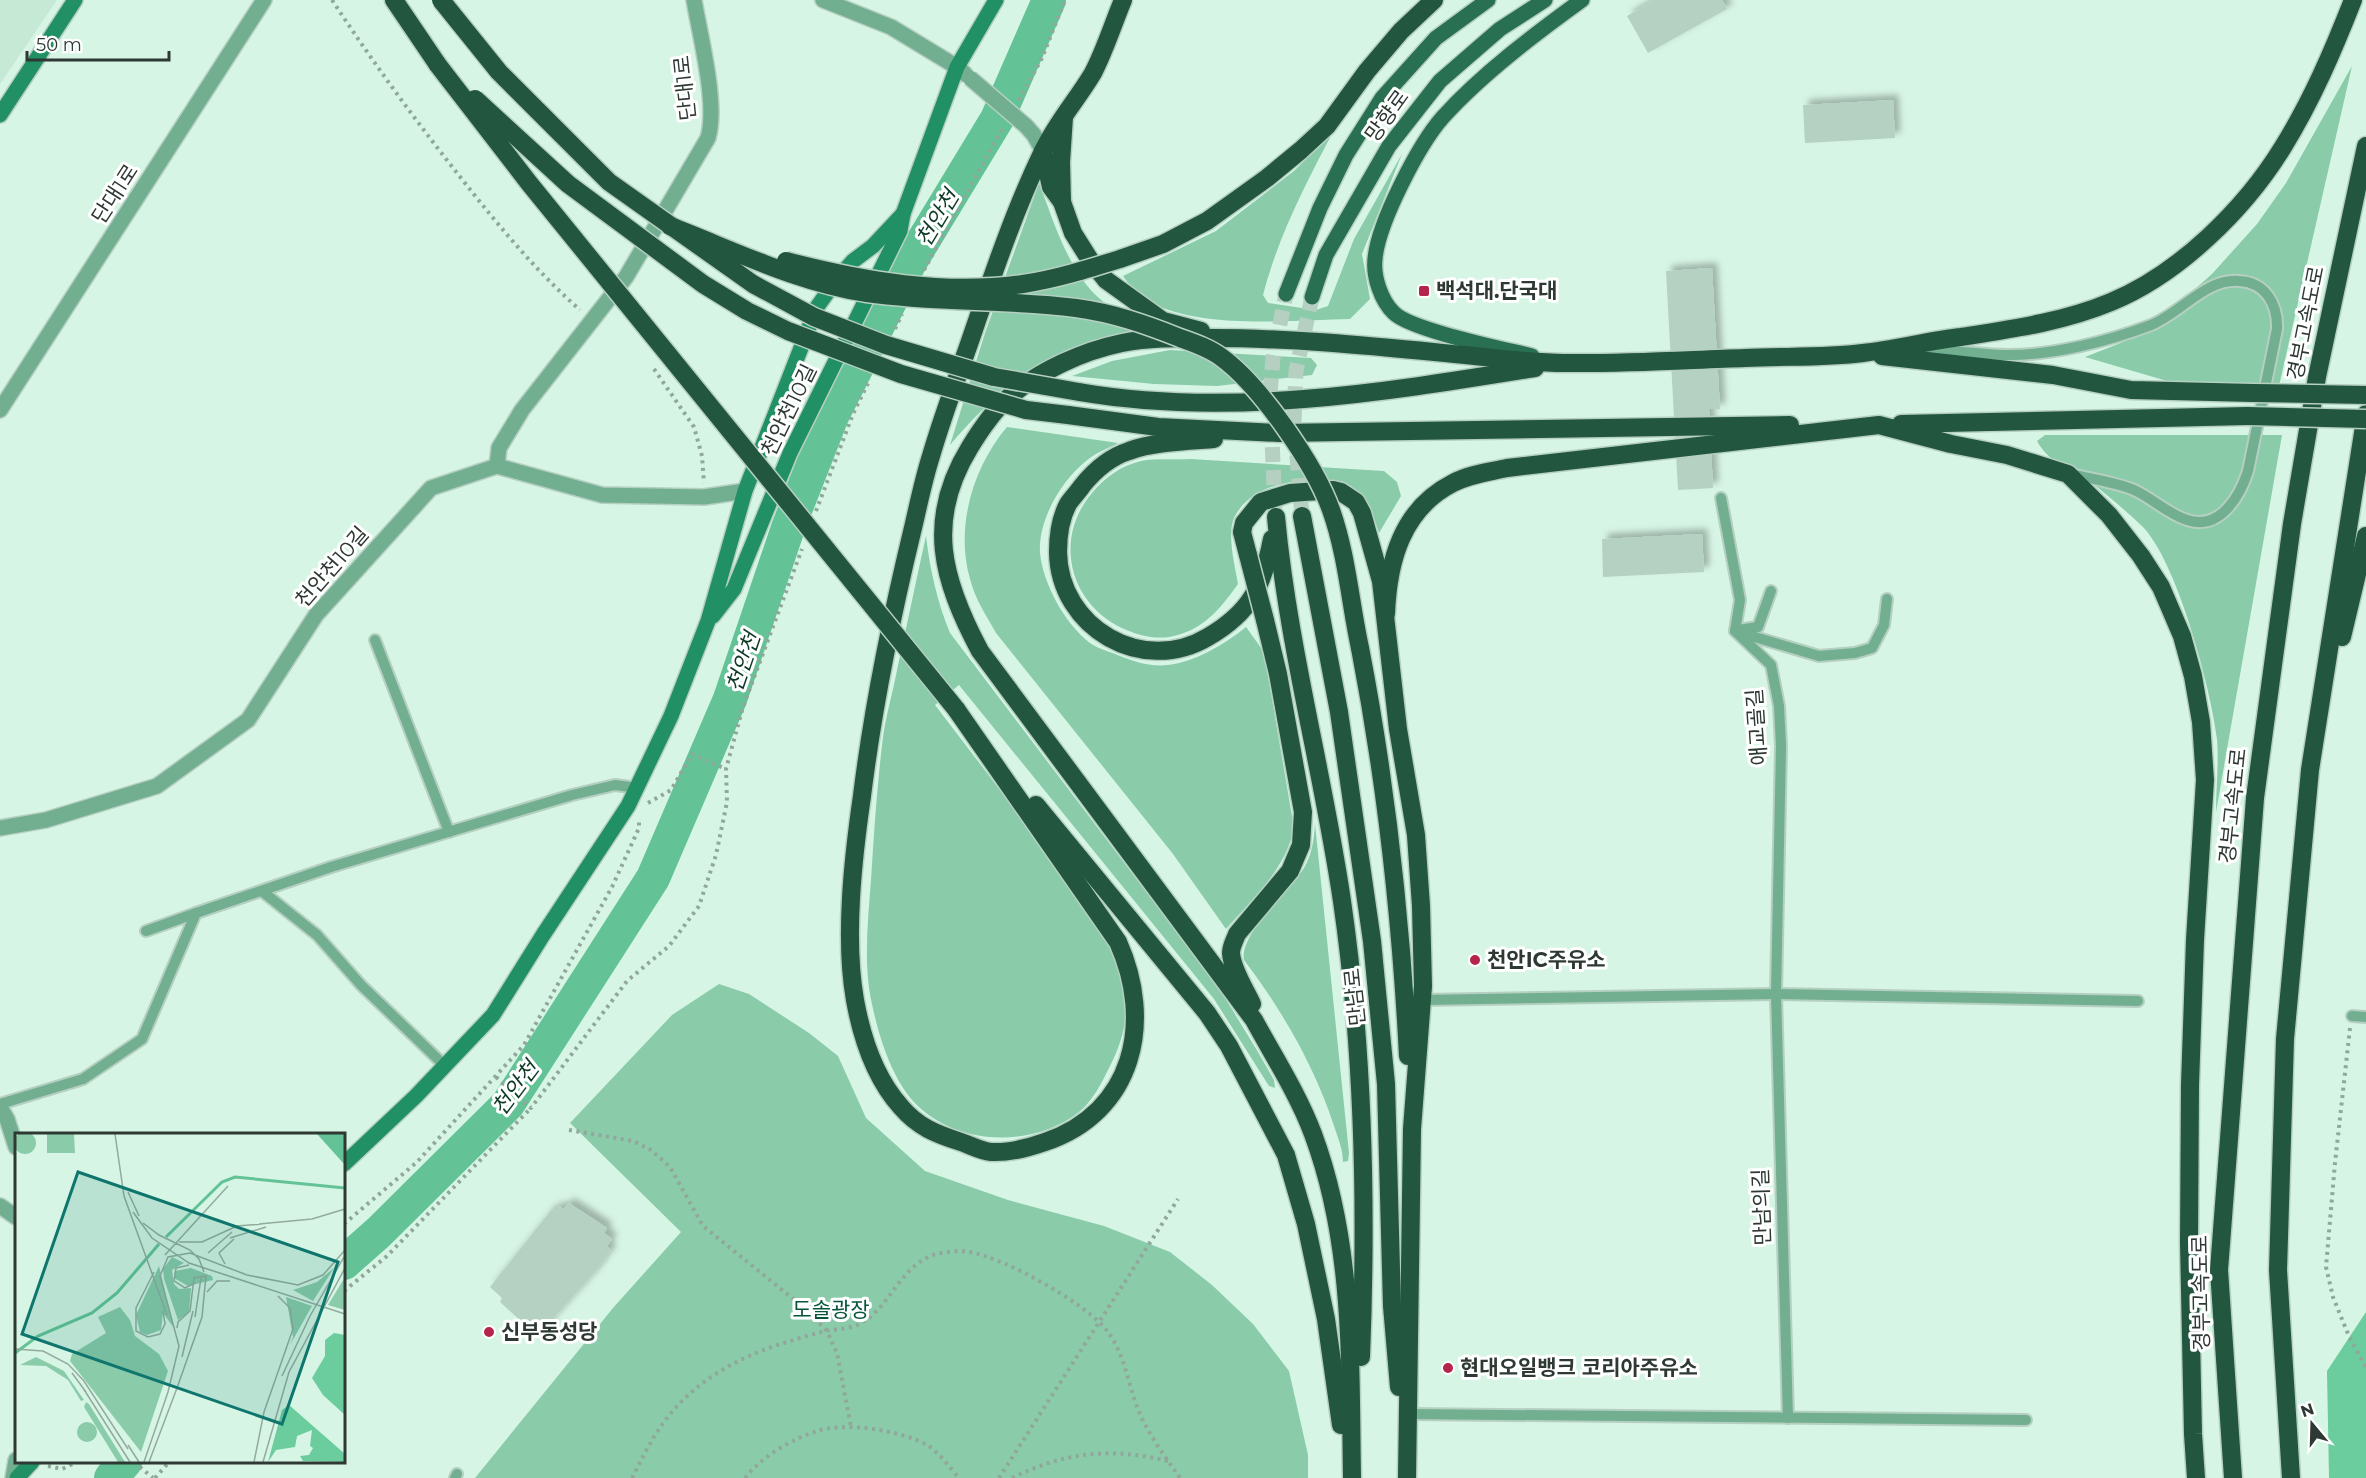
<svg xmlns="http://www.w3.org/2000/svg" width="2366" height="1478" viewBox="0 0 2366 1478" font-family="Montserrat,'Noto Sans KR',sans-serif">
  <defs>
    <filter id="shadow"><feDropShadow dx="5.5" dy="-5.5" stdDeviation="3" flood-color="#0004"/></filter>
  </defs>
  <rect width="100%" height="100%" fill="#d7f5e5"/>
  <polygon fill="#c5e9d5" points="0,0 57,0 0,84"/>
  <g fill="#8acbaa">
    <polygon points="2352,66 2279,386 2191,388 2085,357 2123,342 2168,313 2212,274 2257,224 2286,183"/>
    <path d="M1333 132C1305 185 1278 237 1263 295L1268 303 1316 310 1328 306 1354 239 1402 154 1362 254 1370 299 1350 319C1290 320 1203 330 1150 302 1139 296 1130 286 1123 276L1216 231 1294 171Z"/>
    <path d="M1039 183C1054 222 1072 284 1110 306 1129 316 1151 323 1170 331 1148 334 1124 335 1102 341 1037 357 992 395 950 445L985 333Z"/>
    <polygon points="1170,350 1311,358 1317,365 1312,375 1217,386 1154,384 1072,376 1112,361"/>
    <path d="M1007 427 1118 443C1107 449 1095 453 1086 461 1061 481 1038 520 1040 553 1043 584 1065 624 1090 643 1097 648 1107 651 1115 654 1132 661 1149 667 1168 665 1195 662 1225 644 1246 627L1264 652 1294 828C1286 869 1253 898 1226 929L1173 854 996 633C986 615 975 599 970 579 955 527 973 467 1007 427Z"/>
    <path d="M2045 435H2282L2216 812C2216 788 2219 763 2217 739 2211 689 2177 561 2142 526 2127 512 2110 497 2093 484 2072 469 2050 465 2037 441Z"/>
    <path d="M1191 459 1384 471 1397 482 1401 496 1379 533C1373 514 1367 498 1351 486 1341 479 1332 480 1320 480 1290 480 1251 486 1235 516 1226 532 1235 566 1238 584 1223 605 1207 626 1181 634 1162 641 1142 637 1124 629 1069 604 1053 539 1092 493 1105 477 1121 466 1141 461 1156 458 1175 460 1191 459Z"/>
    <path d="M926 536C930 570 937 601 950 633L1219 988 1258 1052 1274 1080 1275 1088 1269 1086 1214 999 959 685 935 705C977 760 1019 814 1059 870 1082 901 1109 932 1120 970 1131 1005 1126 1035 1110 1066 1102 1082 1093 1101 1079 1112 1032 1149 954 1146 913 1101 891 1076 879 1037 872 1004 863 965 868 920 871 880 874 833 877 785 883 737 886 715 893 692 897 670 907 625 916 581 926 536Z"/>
    <path d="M1315 824 1349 1153 1348 1161 1343 1162C1343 1150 1338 1138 1334 1126 1315 1067 1282 1010 1244 960 1239 934 1289 891 1304 868 1312 854 1314 840 1315 824Z"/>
    <polygon points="719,984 749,994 809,1033 838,1056 866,1118 925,1171 1008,1200 1104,1226 1170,1252 1212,1285 1253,1324 1289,1371 1308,1455 1308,1478 475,1478 613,1308 681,1232 570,1123 672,1015"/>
  </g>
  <polygon fill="#6bcc9e" points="2366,1312 2366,1478 2329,1478 2327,1371"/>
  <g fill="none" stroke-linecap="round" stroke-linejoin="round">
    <g stroke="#63c396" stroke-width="34">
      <polyline points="344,1263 379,1232 508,1104 653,878 730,699 788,528 832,416 909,264 997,119 1049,0"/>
      <polyline points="111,1478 125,1462"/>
    </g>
  </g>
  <g fill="#b5d1c2" filter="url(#shadow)">
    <polygon points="1655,0 1722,0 1727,9 1648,53 1627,16"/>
    <polygon points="1893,100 1895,138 1805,143 1803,105"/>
    <polygon points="1712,268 1720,409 1709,409 1713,488 1678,490 1666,271"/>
    <polygon points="1702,534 1704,572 1603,577 1602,539"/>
    <polygon points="569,1203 607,1228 604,1233 612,1239 607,1246 611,1250 595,1272 544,1329 527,1320 524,1324 500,1302 502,1298 490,1287 552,1209 555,1211 559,1206 563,1209"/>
  </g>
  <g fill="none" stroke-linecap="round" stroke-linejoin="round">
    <g stroke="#b5cfc1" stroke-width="15" stroke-dasharray="15 8" stroke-linecap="butt">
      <polyline points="1275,508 1270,394 1273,358 1286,294"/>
      <polyline points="1302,516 1294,421 1296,371 1312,297"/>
    </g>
    <defs>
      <g id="lane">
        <path d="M1922 350C1951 349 1980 355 2009 355 2054 355 2109 341 2151 325 2181 313 2206 278 2239 281 2265 282 2278 304 2277 329L2248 471C2240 496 2220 531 2187 520 2168 514 2152 498 2134 490 2115 482 2091 479 2071 474"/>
        <polyline points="1721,498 1740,600 1735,631"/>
        <polyline points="1738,630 1758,627 1771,591"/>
        <polyline points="1735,631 1771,665 1779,706 1781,746 1776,994 1788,1418"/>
        <polyline points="1738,632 1819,656 1855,653 1872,648 1884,625 1887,599"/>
        <polyline points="375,640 449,832"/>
        <polyline points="263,892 317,935 361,985 445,1066"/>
        <polyline points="146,931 196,913"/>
        <polyline points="1422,1000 1776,994 2138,1001"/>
        <polyline points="2352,1016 2366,1017"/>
        <polyline points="0,1104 83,1079 142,1039 196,913 331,867 572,795 615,785 638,788"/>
        <polyline points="1409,1414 2026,1420"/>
        <polyline points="455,1478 457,1474"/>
      </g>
      <g id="street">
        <polyline points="823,0 891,27 957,67 965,74"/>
        <polyline points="1026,126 1034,135 1043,151"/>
        <polyline points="0,410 264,0"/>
        <path d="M497 466 499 448 522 410 626 277 708 138C718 104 700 36 694 0"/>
        <polyline points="0,828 46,820 157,786 248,720 316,615 431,488 497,466 602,495 704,497 745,491"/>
        <polyline points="0,1107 7,1119 16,1147"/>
        <polyline points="0,1206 16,1217"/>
        <polyline points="13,1478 16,1460"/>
      </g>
      <g id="secondary">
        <polyline points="0,115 75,0"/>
        <polyline points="713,616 734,589 790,453 900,231 903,214 957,67 996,0"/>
        <polyline points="344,1164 416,1096 493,1015 543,935 628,806 671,716 708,621 745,491 817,307 837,279 853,261 873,246 903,214"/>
        <polyline points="17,1478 32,1462"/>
      </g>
      <g id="primary">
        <polyline points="1286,294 1320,208 1346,155 1382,98 1436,38 1488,0"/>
        <polyline points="1312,297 1326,255 1389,146 1440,81 1500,29 1545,0"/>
        <path d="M1532 356C1504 349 1411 330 1394 313 1381 301 1373 276 1375 259 1378 223 1419 144 1443 117 1482 74 1535 34 1582 0"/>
      </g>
      <g id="highway">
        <polyline points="394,0 438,65"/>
        <polyline points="1043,151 1051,187 1062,202 1073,233 1090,260 1106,280 1163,321 1201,331"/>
        <polyline points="1062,202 1061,162 1064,117"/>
        <polyline points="1120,259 1163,244 1207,221 1267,178 1301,150 1327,126 1367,71 1401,31 1434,0"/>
        <polyline points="1882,356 2053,375 2131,390 2253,393"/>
        <path d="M1079 392C1230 418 1386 392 1535 368"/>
        <polyline points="1068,415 1158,427 1279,433 1790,425"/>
        <polyline points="1901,424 2247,416"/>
        <path d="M1214 439C1189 441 1152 442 1129 451 1110 457 1094 471 1082 486 1078 492 1072 498 1068 504 1060 519 1058 536 1058 552 1059 628 1143 676 1208 637 1251 612 1263 586 1272 539"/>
        <polyline points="1302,516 1339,712 1372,941 1386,1084 1392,1306 1399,1387"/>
        <path d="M1276 517C1288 646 1323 772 1342 901 1364 1052 1367 1205 1361 1357"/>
        <polyline points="1248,555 1242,532 1244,523 1261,502 1290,493 1333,490 1341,492 1356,502 1362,513 1381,581 1398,729 1416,835 1421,906 1423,986 1412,1129 1407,1478"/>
        <path d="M1386 614C1388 561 1402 509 1453 483 1470 474 1489 472 1507 468L1879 425 1951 444 2007 455 2068 474 2109 515 2141 556 2161 587 2182 636 2193 676 2201 722 2205 780 2195 940 2190 1085 2189 1242 2193 1434 2196 1478"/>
        <polyline points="2342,637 2366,536"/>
        <path d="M1360 648C1386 782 1401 919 1408 1056"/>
        <path d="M956 709 1118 942C1154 1022 1134 1112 1045 1142 1028 1148 1009 1153 991 1152 981 1151 970 1145 961 1142 936 1134 918 1127 901 1107 875 1078 862 1039 855 1000 844 938 853 858 862 796 873 707 891 619 912 532 918 507 923 481 931 456 942 418 956 381 969 344 991 280 1013 214 1042 153 1056 123 1077 100 1093 73 1105 50 1113 24 1123 0"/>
        <polyline points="1036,805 1207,1013 1229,1046 1286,1155 1306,1224 1326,1319 1341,1425"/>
        <path d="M1252 1004C1245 989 1232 969 1231 953 1231 946 1235 940 1237 934L1290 871 1301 845 1303 812 1278 674 1265 620"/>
        <path d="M1352 1478C1350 1362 1354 1244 1313 1134 1298 1094 1274 1057 1254 1020L980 651C942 580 925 520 970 447 981 429 993 411 1009 397 1039 371 1083 351 1122 343 1152 337 1182 338 1212 338 1297 338 1381 347 1465 355 1498 358 1531 363 1564 363 1624 364 1685 360 1745 358 1784 356 1824 358 1863 353 1896 349 1928 341 1961 337 2012 329 2063 322 2111 302 2179 274 2245 209 2283 147 2312 100 2333 51 2353 0"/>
        <polyline points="2233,1478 2219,1270 2255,798 2292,524 2317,377 2366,146"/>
        <polyline points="2291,1478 2278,1270 2285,1039 2310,770 2366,414"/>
      </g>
    </defs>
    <use href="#lane" stroke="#b5cfc1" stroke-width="14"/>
    <use href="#street" stroke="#b5cfc1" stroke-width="18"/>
    <use href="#secondary" stroke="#b5cfc1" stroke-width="18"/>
    <use href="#primary" stroke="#b5cfc1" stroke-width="18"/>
    <use href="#highway" stroke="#b5cfc1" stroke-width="21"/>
    <g stroke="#91a79b" stroke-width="4" stroke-dasharray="3 4.5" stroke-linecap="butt">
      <path d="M332 0C372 61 415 120 461 178 498 225 535 270 580 310"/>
      <polyline points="1019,100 1042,58 1065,0"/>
      <polyline points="924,270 1003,127"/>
      <polyline points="895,329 902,314"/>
      <polyline points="654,369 694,427 702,456 704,483"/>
      <polyline points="816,511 853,414 870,379"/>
      <polyline points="648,803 671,790 692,754 726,769"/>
      <polyline points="2350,1028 2335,1163 2326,1267 2333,1297 2348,1334 2366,1368"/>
      <polyline points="496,1077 531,1108 627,981 669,946 699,906 716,855 727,802 726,769 743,707 802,549"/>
      <polyline points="569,1130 633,1141 651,1150 670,1167 703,1226 802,1306 827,1331 837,1353 851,1427"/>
      <polyline points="344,1224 417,1162 524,1045 612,887 639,828 639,819"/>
      <polyline points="344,1291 387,1256 531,1108"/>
      <polyline points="134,1462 153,1478"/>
      <polyline points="48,1466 62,1469 77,1462"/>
      <polyline points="155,1478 169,1462"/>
      <path d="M632 1478C644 1455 655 1431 672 1412 701 1377 744 1355 787 1342 800 1338 813 1334 826 1331 836 1329 848 1329 857 1325 889 1311 898 1268 933 1255 943 1252 958 1250 969 1252 1003 1257 1088 1304 1108 1332 1124 1354 1127 1379 1136 1404 1145 1430 1164 1455 1180 1478"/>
      <path d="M745 1478C762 1457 788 1441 814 1432 843 1421 900 1430 927 1445 939 1452 950 1468 959 1478"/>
      <polyline points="999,1478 1178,1199"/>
      <path d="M1012 1478C1065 1452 1110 1447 1168 1461"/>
    </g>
    <use href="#lane" stroke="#72af91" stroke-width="10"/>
    <use href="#street" stroke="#72af91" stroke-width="15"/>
    <use href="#secondary" stroke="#219064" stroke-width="15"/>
    <use href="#primary" stroke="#287051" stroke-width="15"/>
    <use href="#highway" stroke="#22563f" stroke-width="18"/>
    <defs>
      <polyline id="street-bridge" points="970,78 1026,126"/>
      <g id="highway-bridge">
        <polyline points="441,0 499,72 609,182 753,284 814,317 886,345 994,377 1079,392"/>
        <polyline points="438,65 529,183 956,709"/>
        <polyline points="475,99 568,184 703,284 747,311 788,331 901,374 1026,410 1068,415"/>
        <path d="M670 226C735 251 799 283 867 293 937 303 1006 299 1076 308 1113 313 1145 324 1180 338 1194 343 1209 348 1221 357 1260 385 1315 465 1331 510 1347 555 1350 602 1360 648"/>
        <path d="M786 261C863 281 944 295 1023 284 1056 279 1088 269 1120 259"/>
        <polyline points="2253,393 2366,395"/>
        <polyline points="2247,416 2366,419"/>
        <polyline points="1248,555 1265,620"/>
      </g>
    </defs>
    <use href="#street-bridge" stroke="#b5cfc1" stroke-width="18" stroke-linecap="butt"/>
    <use href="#highway-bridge" stroke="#b5cfc1" stroke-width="21" stroke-linecap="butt"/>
    <use href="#street-bridge" stroke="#72af91" stroke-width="15"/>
    <use href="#highway-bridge" stroke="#22563f" stroke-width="18"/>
  </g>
  <g fill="#b5244b" stroke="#fff" stroke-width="2">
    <rect x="1418" y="285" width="12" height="12" rx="3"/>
    <circle cx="1475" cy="960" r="6"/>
    <circle cx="489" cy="1332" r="6"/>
    <circle cx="1448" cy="1368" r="6"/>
  </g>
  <g text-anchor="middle" stroke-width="6" stroke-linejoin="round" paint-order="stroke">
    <g font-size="21" fill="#2e3933" stroke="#fff">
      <text transform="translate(685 88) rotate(-96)" y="7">단대1로</text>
      <text transform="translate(1387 116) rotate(-54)" y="7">망향로</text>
      <text transform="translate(115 194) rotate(-57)" y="7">단대1로</text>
      <text transform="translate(2306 323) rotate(-79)" y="7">경부고속도로</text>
      <text transform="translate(789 410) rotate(-64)" y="7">천안천10길</text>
      <text transform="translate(332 567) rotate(-49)" y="7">천안천10길</text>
      <text transform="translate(1757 727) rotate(-94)" y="7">애교골길</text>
      <text transform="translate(2233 806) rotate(-84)" y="7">경부고속도로</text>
      <text transform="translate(1355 997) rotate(-96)" y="7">만남로</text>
      <text transform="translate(1762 1207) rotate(-92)" y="7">만남의길</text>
      <text transform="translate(2201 1293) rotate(-91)" y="7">경부고속도로</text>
    </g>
    <g font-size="21" font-weight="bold" fill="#2e3933" stroke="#fff" text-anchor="start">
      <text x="1436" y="298">백석대.단국대</text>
      <text x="1487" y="967">천안IC주유소</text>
      <text x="501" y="1339">신부동성당</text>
      <text x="1460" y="1375">현대오일뱅크 코리아주유소</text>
    </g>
    <g font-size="21" fill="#065639" stroke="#fff">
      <text x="831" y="1317">도솔광장</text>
    </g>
    <g font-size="22" font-style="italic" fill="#0f3927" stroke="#fff">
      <text transform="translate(937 218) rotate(-59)" y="8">천안천</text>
      <text transform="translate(743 662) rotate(-71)" y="8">천안천</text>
      <text transform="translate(515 1088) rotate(-53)" y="8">천안천</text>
    </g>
  </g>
  <g transform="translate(15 1133)">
    <rect width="330" height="330" fill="#d7f5e5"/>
    <path d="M-1 10a11 11 0 1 1 22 0a11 11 0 1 1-22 0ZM32 1H59L60 20H32ZM157 124 169 130 157 137 159 151 164 156 176 155 174 179 163 187 149 146 148 136ZM144 133 159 195 148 180 146 197 132 202 125 199 121 182ZM176 135 197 143 198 147 173 153 159 145 160 138ZM319 135 298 168 278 157 302 149ZM330 144V177L313 172ZM271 164 297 173 275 212 278 204ZM105 174 115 187 120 203 144 221 153 238 126 319 55 228 57 221 91 200 83 184ZM21 224 49 238 69 267 66 268 53 247 31 233 5 232ZM71 269 74 271 110 329H103L69 274ZM62 299a10 10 0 1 1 20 0a10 10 0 1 1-20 0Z" fill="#8acbaa"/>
    <path d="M319 200 330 202V282L308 262 297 245 310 223V207ZM274 272 330 321V329L288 328 285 323 294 322 298 315 295 313 297 297 282 303 280 314 261 317 253 329 267 277Z" fill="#6bcc9e"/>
    <path d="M302 1H330V32Z" fill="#63c396"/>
    <path fill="none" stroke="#63c396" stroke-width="3" d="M151 104 207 49 220 44 330 55M0 220 23 203 77 180 102 160 144 111"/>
    <path fill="none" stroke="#93aa9e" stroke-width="1.5" d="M100 1 109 63 152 182M113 59 124 83M118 79 137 105 174 130 330 181M128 90 144 102 175 117 184 126 189 139M244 91 297 86 330 76M215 105 251 94M164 109H187L222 93 248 91M193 120 217 99M150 122 213 53M210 131 204 120 219 106M174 132 161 135 159 148 170 155 180 150M139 139 121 175V198L133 204 145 201 150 191 148 178M192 159 202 148H215M180 184 186 145M0 216 28 218 53 231 69 248 113 316M167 224 178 178M57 240 71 259M267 243 295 183 329 124M68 255 115 329M162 255 187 184 191 143 179 145 175 178 163 189 162 195M153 259 164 213 145 143 153 124 175 120 232 142 283 152 308 142 330 117M113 312 124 329M129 329 153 259M134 329 162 255M239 329 249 279 278 196 275 175 263 163M248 329 274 239 330 135"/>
    <path fill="#0f766e" fill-opacity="0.15" stroke="#0f766e" stroke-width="3" d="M63 39 323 129 267 291 7 201Z"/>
    <rect width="330" height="330" fill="none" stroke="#2e3933" stroke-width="3"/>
  </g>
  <g transform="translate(2312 1424) rotate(341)" stroke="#ffffff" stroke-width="4.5" paint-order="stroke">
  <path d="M0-4.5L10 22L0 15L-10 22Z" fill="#2e3933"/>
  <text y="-9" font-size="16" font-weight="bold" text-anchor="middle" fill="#2e3933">N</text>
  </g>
  <path d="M27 51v9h142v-9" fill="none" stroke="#2e3933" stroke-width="3"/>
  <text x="36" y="51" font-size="18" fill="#2e3933" stroke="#ffffff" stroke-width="4.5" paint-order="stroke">50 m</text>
</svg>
